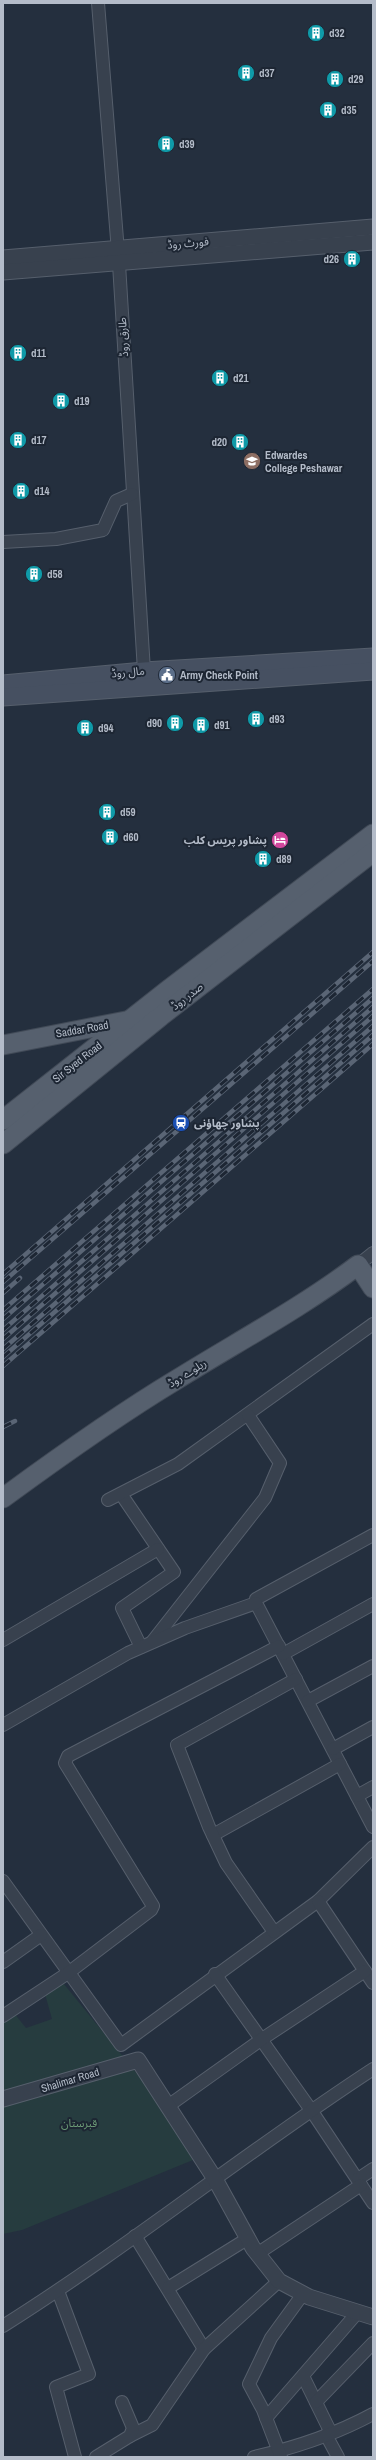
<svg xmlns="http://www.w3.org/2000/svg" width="376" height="2460" viewBox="0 0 376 2460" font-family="'Archivo Narrow','Noto Sans Arabic',sans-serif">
  <rect width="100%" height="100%" fill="#242f3e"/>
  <polygon fill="#263c3f" points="59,1978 152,2092 193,2160 22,2230 3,2234 3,2009 10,2008 26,2028 52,2019 45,1994"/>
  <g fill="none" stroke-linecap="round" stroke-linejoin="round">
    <defs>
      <g id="minor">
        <polyline points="98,3 119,264 144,671"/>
        <polyline points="3,542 56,539 103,530 116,501 132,494"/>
        <polyline points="358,1265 373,1253"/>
        <polyline points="121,1494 174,1572 122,1608 141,1647"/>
        <polyline points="108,1500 178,1464 373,1324"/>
        <polyline points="373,1535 256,1599 256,1603 373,1827"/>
        <polyline points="3,1640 158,1549"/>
        <polyline points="152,1642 265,1498 280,1463 248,1415"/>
        <polyline points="283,1654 373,1604"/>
        <polyline points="308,1701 373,1666"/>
        <polyline points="3,1725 128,1653 185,1628 256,1603"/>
        <polyline points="333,1749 373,1727"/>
        <polyline points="357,1796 373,1787"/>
        <polyline points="213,1835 340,1764"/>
        <polyline points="3,1881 121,2045 318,1901 373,1847"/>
        <polyline points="318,1901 373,1983"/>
        <polyline points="274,1932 226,1863 209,1827 177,1745 296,1679"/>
        <polyline points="3,1962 41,1935"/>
        <polyline points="215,1974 311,2110 373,2203"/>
        <polyline points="3,2016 68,1973 151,1910 153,1906 65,1763 68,1756 279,1646"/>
        <polyline points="168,2106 262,2039 365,1971"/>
        <polyline points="358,2179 373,2169"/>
        <polyline points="135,2236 204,2349"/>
        <polyline points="257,2254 361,2185"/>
        <polyline points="168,2288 247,2239"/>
        <polyline points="58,2291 89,2374 56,2387 75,2457"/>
        <path d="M3 2326C130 2246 247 2151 373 2069"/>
        <polyline points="303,2376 331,2433"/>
        <polyline points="316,2402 373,2343"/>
        <polyline points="266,2418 358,2312"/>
        <polyline points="326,2435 338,2457"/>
        <polyline points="130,2436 152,2425 204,2349 279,2281"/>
        <polyline points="96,2457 130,2436 133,2428 122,2402"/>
        <path d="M254 2457C294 2448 336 2434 373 2414"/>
        <polyline points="281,2457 263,2410 249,2384 271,2338 303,2294"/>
      </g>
      <g id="tertiary">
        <polyline points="3,258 373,227"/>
        <polyline points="3,272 373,242"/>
        <polyline points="3,2099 138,2060 215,2179 253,2248 279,2281 309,2297 373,2317"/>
      </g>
      <g id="secondary">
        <polyline points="3,684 144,671 373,657"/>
        <polyline points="3,697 373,671"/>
      </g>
      <g id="primary">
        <polyline points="3,1045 126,1021"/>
        <polyline points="3,1120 168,990 373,834"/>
        <polyline points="3,1144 161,1016 373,852"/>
        <path d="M3 1498C59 1457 116 1416 176 1380 237 1342 301 1308 358 1265L373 1288"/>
      </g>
    </defs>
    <use href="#minor" stroke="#565f6c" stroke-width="14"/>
    <use href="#tertiary" stroke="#565f6c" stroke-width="17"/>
    <use href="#secondary" stroke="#565f6c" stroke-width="19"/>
    <use href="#primary" stroke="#414a57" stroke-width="21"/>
    <use href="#minor" stroke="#38414e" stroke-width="12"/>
    <use href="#tertiary" stroke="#38414e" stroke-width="15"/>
    <use href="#secondary" stroke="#465061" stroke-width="17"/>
    <use href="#primary" stroke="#56606e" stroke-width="19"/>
    <defs>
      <g id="rail">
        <polyline points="3,1274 373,952"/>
        <polyline points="3,1282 373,961"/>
        <polyline points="3,1293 20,1278"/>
        <polyline points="3,1310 373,989"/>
        <polyline points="3,1319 373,998"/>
        <polyline points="3,1330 373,1007"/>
        <polyline points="3,1339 373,1016"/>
        <polyline points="3,1349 373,1026"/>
        <polyline points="3,1357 373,1035"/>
        <polyline points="3,1366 373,1044"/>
        <polyline points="3,1427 15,1421"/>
      </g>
    </defs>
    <use href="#rail" stroke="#5a6575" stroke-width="4.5"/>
    <use href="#rail" stroke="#1d2633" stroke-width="3" stroke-dasharray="9" stroke-linecap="butt"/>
  </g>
  <defs>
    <symbol id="building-disc" viewBox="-11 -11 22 22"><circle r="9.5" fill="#0f9aa8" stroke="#1d2633"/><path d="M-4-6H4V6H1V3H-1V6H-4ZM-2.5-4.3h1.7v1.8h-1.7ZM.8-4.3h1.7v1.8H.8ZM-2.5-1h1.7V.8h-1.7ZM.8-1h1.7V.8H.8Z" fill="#fff"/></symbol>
    <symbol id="university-disc" viewBox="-11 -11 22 22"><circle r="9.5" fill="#8d6e63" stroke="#1d2633"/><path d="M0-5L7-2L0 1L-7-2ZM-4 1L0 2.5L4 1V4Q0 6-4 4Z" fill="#fff"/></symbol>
    <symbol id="civic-disc" viewBox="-11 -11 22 22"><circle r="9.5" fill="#5c6f8a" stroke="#1d2633"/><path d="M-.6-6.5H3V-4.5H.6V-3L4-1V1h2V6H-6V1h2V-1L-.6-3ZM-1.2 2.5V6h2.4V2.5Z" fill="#fff"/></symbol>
    <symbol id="hotel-disc" viewBox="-11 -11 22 22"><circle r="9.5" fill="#d1479c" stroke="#1d2633"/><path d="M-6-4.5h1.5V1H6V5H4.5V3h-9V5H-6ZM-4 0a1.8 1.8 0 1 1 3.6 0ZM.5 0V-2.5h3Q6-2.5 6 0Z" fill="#fff"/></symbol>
    <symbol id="station-disc" viewBox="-11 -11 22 22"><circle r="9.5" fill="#1a4fb4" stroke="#1d2633"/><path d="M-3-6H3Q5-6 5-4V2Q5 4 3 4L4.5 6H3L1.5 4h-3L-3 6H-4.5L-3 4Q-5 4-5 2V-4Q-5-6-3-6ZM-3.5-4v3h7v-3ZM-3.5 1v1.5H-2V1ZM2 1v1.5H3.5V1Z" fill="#fff"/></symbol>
  </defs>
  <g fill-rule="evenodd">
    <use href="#building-disc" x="306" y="23" width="20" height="20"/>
    <use href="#building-disc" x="236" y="63" width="20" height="20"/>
    <use href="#building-disc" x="325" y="69" width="20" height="20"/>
    <use href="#building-disc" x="318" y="100" width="20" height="20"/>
    <use href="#building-disc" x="156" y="134" width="20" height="20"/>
    <use href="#building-disc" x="342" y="249" width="20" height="20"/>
    <use href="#building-disc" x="8" y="343" width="20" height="20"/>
    <use href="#building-disc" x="210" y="368" width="20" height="20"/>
    <use href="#building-disc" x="51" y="391" width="20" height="20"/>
    <use href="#building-disc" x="8" y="430" width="20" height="20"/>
    <use href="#building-disc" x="230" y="432" width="20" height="20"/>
    <use href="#university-disc" x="242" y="451" width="20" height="20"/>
    <use href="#building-disc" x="11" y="481" width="20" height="20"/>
    <use href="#building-disc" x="24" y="564" width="20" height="20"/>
    <use href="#civic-disc" x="157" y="665" width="20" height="20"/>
    <use href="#building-disc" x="246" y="709" width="20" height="20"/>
    <use href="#building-disc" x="165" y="713" width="20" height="20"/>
    <use href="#building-disc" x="191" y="715" width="20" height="20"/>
    <use href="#building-disc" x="75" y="718" width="20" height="20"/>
    <use href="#building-disc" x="97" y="802" width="20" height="20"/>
    <use href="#building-disc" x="100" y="827" width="20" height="20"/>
    <use href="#hotel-disc" x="270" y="830" width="20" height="20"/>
    <use href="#building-disc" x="253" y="849" width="20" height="20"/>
    <use href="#station-disc" x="171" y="1113" width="20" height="20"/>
  </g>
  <g text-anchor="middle" stroke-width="4" stroke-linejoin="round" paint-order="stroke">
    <g font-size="11" font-weight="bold" fill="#b4bcc9" stroke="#1d2633" text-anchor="start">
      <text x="329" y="37">d32</text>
      <text x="259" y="77">d37</text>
      <text x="348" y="83">d29</text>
      <text x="341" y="114">d35</text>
      <text x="179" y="148">d39</text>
      <text x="339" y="263" text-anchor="end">d26</text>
      <text x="31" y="357">d11</text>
      <text x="233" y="382">d21</text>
      <text x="74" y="405">d19</text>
      <text x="31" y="444">d17</text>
      <text x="227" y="446" text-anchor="end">d20</text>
      <text x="265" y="459">Edwardes<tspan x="265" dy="13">College Peshawar</tspan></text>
      <text x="34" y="495">d14</text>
      <text x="47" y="578">d58</text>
      <text x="180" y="679">Army Check Point</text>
      <text x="269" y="723">d93</text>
      <text x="162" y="727" text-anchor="end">d90</text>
      <text x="214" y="729">d91</text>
      <text x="98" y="732">d94</text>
      <text x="120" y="816">d59</text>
      <text x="123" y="841">d60</text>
      <text x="267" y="844" text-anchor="end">پشاور پریس کلب</text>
      <text x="276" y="863">d89</text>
      <text x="194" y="1127">پشاور چھاؤنی</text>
    </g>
    <g font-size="11" fill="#b4bcc9" stroke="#1d2633">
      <text transform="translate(188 243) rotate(-5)" y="4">فورٹ روڈ</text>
      <text transform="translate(123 337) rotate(-93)" y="4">طارق روڈ</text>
      <text transform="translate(128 672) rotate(-5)" y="4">مال روڈ</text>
      <text transform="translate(187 996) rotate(-38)" y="4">صدر روڈ</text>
      <text transform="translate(82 1029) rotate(-10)" y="4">Saddar Road</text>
      <text transform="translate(77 1062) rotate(-38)" y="4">Sir Syed Road</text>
      <text transform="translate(187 1373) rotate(-32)" y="4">ریلوے روڈ</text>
      <text transform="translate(70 2080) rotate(-17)" y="4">Shalimar Road</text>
    </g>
    <g font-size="11" fill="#6b9a76" stroke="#1d2633">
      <text x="79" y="2127">قبرستان</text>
    </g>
  </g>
  <rect width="376" height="2460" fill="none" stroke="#b4bcc9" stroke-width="8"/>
</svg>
